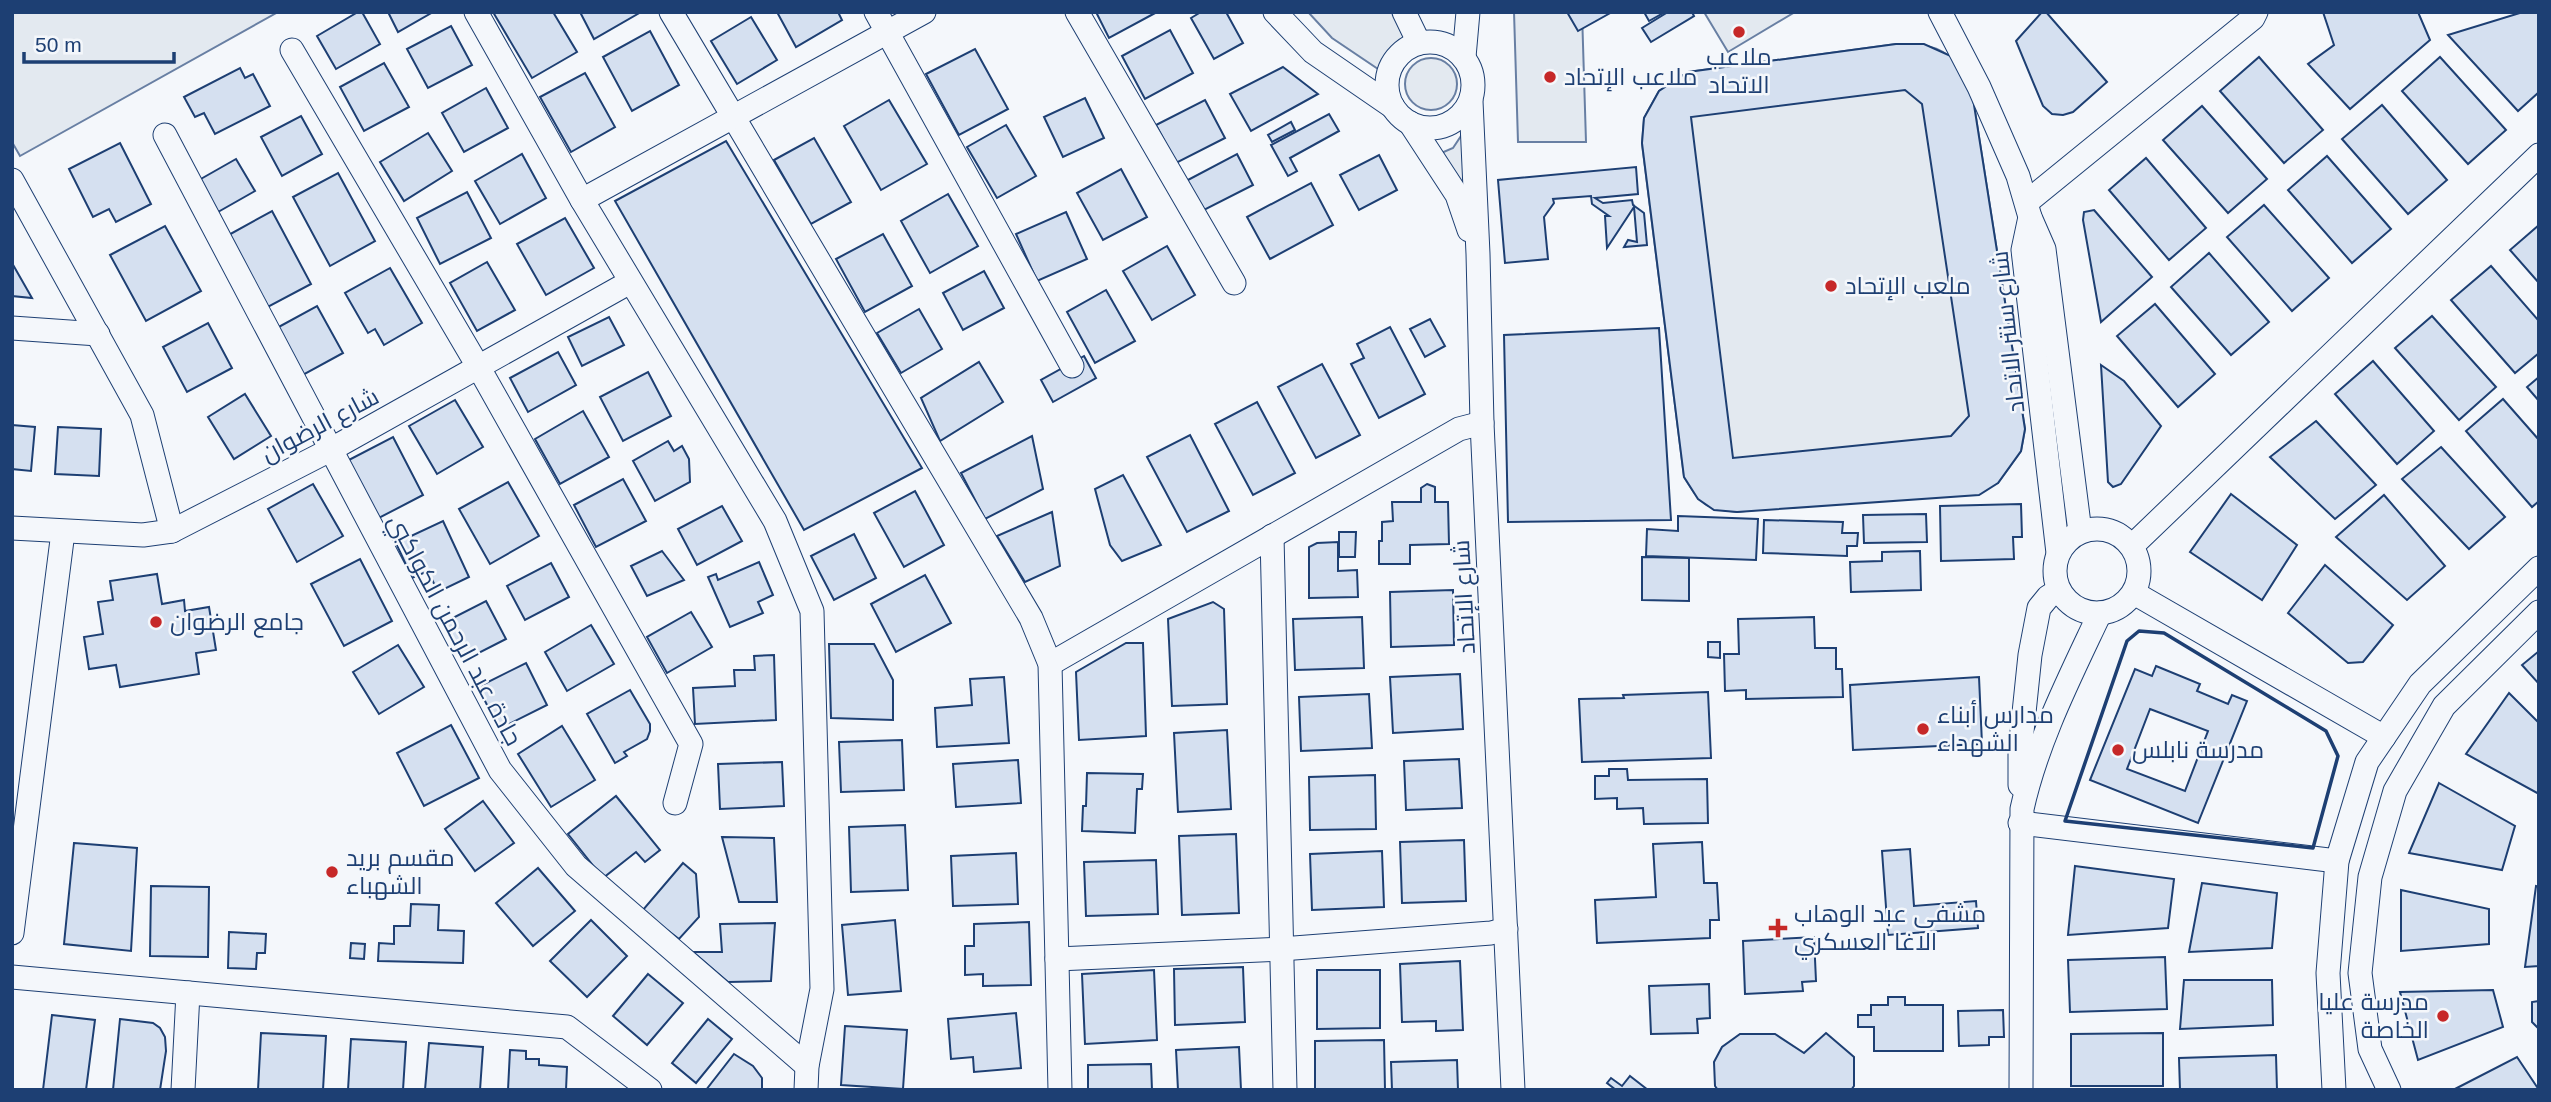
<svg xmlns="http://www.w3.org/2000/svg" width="2551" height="1102" viewBox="0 0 2551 1102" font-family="Helvetica,Cairo,sans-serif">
  <rect width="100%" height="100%" fill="#f4f7fb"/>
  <g fill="#e3e9f0" stroke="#687fa3" stroke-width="2">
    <polygon points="12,12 278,12 20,156 12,142"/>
    <polygon points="1308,12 1393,12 1406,37 1388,54 1381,71 1332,38"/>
    <polygon points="1514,12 1582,12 1586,142 1518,142"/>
    <polygon points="1704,12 1795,12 1728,52"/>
    <path d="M1896 44C1931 43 1944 48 1969 73L2025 429 2021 451 1998 483 1737 512C1704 509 1701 504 1684 477L1642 144 1644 118 1659 91 1688 72Z"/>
    <circle cx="1431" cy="84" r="26"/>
    <polygon points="1463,133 1469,195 1439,154 1453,148"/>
  </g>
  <g fill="#d5e0f0" stroke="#1d3f73" stroke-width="2" fill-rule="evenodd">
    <polygon points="358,12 362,12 380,44 336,69 317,36"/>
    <polygon points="388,12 433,12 398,32"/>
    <polygon points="493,12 553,12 577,52 532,78"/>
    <polygon points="580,12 641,12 594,39"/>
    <polygon points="777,12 838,12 842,20 796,47"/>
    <polygon points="1096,12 1157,12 1109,38"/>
    <polygon points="1201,12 1226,12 1243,43 1214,59 1191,18"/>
    <polygon points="1567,12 1612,12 1578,31"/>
    <polygon points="1644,12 1665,12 1649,21"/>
    <polygon points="1668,12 1692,12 1694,16 1651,42 1642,28"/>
    <polygon points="2042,12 2046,12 2107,82 2073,112 2063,115 2052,114 2043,106 2016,41"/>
    <polygon points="2323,12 2418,12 2430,40 2350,109 2308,64 2334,45"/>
    <polygon points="2523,12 2539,12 2539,92 2518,111 2448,35"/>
    <polygon points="751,17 777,60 737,84 711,41"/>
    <polygon points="451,26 472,65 428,88 407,49"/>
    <polygon points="1170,30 1193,73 1145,99 1122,56"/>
    <polygon points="650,31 679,85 632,111 603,57"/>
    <path d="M1896 44H1924L1953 57 1969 73 2025 429 2021 451 1998 483 1979 495 1737 512 1714 510 1698 499 1684 477 1642 143 1644 118 1659 91 1688 72ZM1905 90 1922 104 1969 416 1951 436 1733 458 1691 117Z"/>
    <polygon points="975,49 1008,109 959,135 926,74"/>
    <polygon points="2259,57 2323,130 2284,163 2220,91"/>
    <polygon points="2440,57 2506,130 2468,164 2402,91"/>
    <polygon points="384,63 409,107 364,131 340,87"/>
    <polygon points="1283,67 1318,94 1251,131 1230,94"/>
    <polygon points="240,68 245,78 253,74 270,106 215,134 204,113 195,117 184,97"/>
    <polygon points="585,73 615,127 571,152 540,97"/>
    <polygon points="486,88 508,128 464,152 442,113"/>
    <polygon points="1085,98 1104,138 1063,157 1044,117"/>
    <polygon points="889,100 927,164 881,190 844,126"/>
    <polygon points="1205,100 1225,138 1176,163 1156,125"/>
    <polygon points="2382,105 2447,180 2408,214 2342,139"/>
    <polygon points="2202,106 2267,179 2228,213 2163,140"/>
    <polygon points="1329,114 1339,131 1290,158 1297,171 1288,176 1271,145"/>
    <polygon points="301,116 322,154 282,176 261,137"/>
    <polygon points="1291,122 1295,130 1272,142 1268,135"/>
    <polygon points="1006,125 1036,176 997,198 967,147"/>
    <polygon points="428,133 452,171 404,201 380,162"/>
    <polygon points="814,138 851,202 811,224 774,160"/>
    <polygon points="726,141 922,468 804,530 615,201"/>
    <polygon points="120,143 151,204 116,222 109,209 93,217 69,169"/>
    <polygon points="522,154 546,198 500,224 475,181"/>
    <polygon points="1237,154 1253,185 1202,211 1186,181"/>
    <polygon points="1379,155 1397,190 1359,210 1340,175"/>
    <polygon points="2327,156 2391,229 2352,263 2288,190"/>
    <polygon points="2146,158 2206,228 2169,260 2109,190"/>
    <polygon points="236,159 255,191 218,212 199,180"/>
    <polygon points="1636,167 1638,194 1595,198 1603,203 1632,200 1633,205 1644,213 1647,245 1624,247 1628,240 1637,242 1634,207 1607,248 1605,216 1609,216 1592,204 1591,196 1553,199 1554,203 1544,217 1548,259 1505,263 1498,180"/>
    <polygon points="1121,169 1147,217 1103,240 1077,193"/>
    <polygon points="338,173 375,241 330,266 293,197"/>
    <polygon points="1311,183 1333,225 1270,259 1247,217"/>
    <polygon points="467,192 491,238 440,264 417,218"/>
    <polygon points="948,194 978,246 930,273 901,221"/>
    <polygon points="2264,205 2329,278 2292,311 2227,237"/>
    <polygon points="2094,210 2152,277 2101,322 2083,220 2084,212"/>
    <polygon points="272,211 311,284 264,309 225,237"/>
    <polygon points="1066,212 1087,259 1037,281 1016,234"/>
    <polygon points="565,218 594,268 546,295 517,244"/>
    <polygon points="2539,225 2539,283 2510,250"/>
    <polygon points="165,226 201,291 146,321 110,255"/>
    <polygon points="883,234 912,286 865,312 836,259"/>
    <polygon points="1167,246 1195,295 1152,320 1123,271"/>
    <polygon points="2209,253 2269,322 2231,355 2171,287"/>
    <polygon points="487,262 515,310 477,331 450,283"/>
    <polygon points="12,263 32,298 12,296"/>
    <polygon points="2491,266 2539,321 2539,353 2515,373 2451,300"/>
    <polygon points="390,268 422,323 384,345 375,329 368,333 345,293"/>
    <polygon points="984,271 1004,308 963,330 943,293"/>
    <polygon points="1106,290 1135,341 1095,363 1067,312"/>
    <polygon points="2155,304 2215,374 2178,407 2117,336"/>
    <polygon points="317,306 343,353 301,376 275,329"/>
    <polygon points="919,309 942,349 901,373 877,333"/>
    <polygon points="2432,316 2496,387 2459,420 2395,348"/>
    <polygon points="609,317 624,345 582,366 568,337"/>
    <polygon points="1430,319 1445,346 1425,357 1410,329"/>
    <polygon points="208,323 232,368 187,392 163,347"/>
    <polygon points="1390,327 1425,394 1379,418 1351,364 1364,358 1357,344"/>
    <polygon points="1659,328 1671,520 1508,522 1504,335"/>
    <polygon points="558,352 576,385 528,412 510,378"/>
    <polygon points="1084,356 1096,378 1053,402 1041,380"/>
    <polygon points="2373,361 2434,431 2397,464 2335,394"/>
    <polygon points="979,362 1003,402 940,441 921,398"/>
    <polygon points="1322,364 1360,435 1316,458 1278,387"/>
    <polygon points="2101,365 2124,381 2161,426 2121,484 2113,487 2108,482"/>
    <polygon points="648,372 671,416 623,441 600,397"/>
    <polygon points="2539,377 2539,401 2527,387"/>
    <polygon points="245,394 271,436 234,459 208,417"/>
    <polygon points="2503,399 2539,440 2539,501 2532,507 2466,431"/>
    <polygon points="455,400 483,447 437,474 409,426"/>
    <polygon points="1257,402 1295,473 1253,495 1215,424"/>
    <polygon points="583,411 609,457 560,484 535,439"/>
    <polygon points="2316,421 2376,485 2335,519 2270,457"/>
    <polygon points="12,425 35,427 31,471 12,469"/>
    <polygon points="58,427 101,429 99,476 55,474"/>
    <polygon points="1190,435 1229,511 1187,532 1147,457"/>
    <polygon points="1032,436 1043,489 985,519 961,473"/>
    <polygon points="393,437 423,495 375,520 345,462"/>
    <polygon points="668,441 674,451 682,446 689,459 690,482 655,501 633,461"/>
    <polygon points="2441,447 2505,517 2469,549 2402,479"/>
    <polygon points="1123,475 1161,545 1122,561 1110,545 1095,489"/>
    <polygon points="623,479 646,521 596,547 574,505"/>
    <polygon points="508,482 539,536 490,564 459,509"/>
    <polygon points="313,484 343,536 297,562 268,509"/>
    <polygon points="1427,484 1435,487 1435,502 1448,502 1449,544 1410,545 1410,564 1379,564 1379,541 1382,541 1382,522 1393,521 1392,502 1421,502 1421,488"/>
    <polygon points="915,491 944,545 904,567 874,513"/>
    <polygon points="2231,494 2297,545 2262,600 2190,552"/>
    <polygon points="2384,495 2445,566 2407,600 2336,537"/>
    <polygon points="2021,504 2022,537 2013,537 2014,559 1941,561 1940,506"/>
    <polygon points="722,506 742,541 697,565 678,529"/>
    <polygon points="1052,512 1060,566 1025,582 997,536"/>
    <polygon points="1926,514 1927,542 1864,543 1863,515"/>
    <polygon points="1678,516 1758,519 1756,560 1646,556 1647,529 1678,531"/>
    <polygon points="1764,520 1843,522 1842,533 1858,533 1857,546 1847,546 1847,556 1763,553"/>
    <polygon points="443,521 469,577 438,592 428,571 412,578 396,543"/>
    <polygon points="1339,532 1356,532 1355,557 1339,557"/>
    <polygon points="854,534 876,578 834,600 811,556"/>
    <polygon points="1338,542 1338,571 1357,570 1358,597 1309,598 1309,547 1317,543"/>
    <polygon points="662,551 684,580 647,596 631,566"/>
    <polygon points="1920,551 1921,590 1851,592 1850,562 1882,561 1882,552"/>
    <polygon points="1642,557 1689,558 1689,601 1642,600"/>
    <polygon points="360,559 392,621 344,646 311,584"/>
    <polygon points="759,562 773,595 758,602 763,613 730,627 708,577 716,574 718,580"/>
    <polygon points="551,563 569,597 525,620 507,586"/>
    <polygon points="2325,565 2393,625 2363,662 2348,663 2288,613"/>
    <polygon points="157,574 162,604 184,600 185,611 209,607 216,650 196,653 199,674 120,687 116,665 89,669 84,637 103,634 98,602 113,600 110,581"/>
    <polygon points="925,575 951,623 896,652 871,604"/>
    <polygon points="1453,590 1454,645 1391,647 1390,592"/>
    <polygon points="486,601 506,639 463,661 443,623"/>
    <polygon points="1213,602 1224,609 1227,704 1172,706 1168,619"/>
    <polygon points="691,612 712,647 667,673 647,637"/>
    <polygon points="1362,617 1364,668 1295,670 1293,619"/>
    <polygon points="1814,617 1815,648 1836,648 1836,669 1842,669 1843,697 1746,699 1746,690 1725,691 1724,654 1739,654 1738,619"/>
    <polygon points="591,625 614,664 567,691 545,652"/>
    <polygon points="1708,642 1720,642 1720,658 1708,657"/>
    <polygon points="1126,643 1143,643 1146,736 1079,740 1076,672"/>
    <polygon points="829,644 874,644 893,680 893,720 831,718"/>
    <polygon points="398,645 424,687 379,714 353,672"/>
    <polygon points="2539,651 2539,684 2522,665"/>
    <polygon points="774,655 776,720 695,724 693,688 735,686 734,670 755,670 754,656"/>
    <polygon points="526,663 547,705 499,729 478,687"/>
    <path d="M2156 666 2200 684 2197 691 2228 704 2232 695 2247 701 2198 823 2090 780 2135 669 2152 676ZM2150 709 2208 731 2185 791 2127 769Z"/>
    <polygon points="1460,674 1463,729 1393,733 1390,677"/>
    <polygon points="1004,677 1009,743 937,747 935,708 972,705 970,679"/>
    <polygon points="1979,677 1982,744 1853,750 1850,685"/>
    <polygon points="630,690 650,724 650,731 647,739 624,752 627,756 615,763 587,714"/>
    <polygon points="1708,692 1711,758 1582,762 1579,699 1624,698 1623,695"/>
    <polygon points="2509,693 2539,723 2539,794 2466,754"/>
    <polygon points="1369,694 1372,748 1301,751 1299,697"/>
    <polygon points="451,725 479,778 424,806 397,753"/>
    <polygon points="562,726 595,780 551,807 518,754"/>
    <polygon points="1227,730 1231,809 1178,812 1174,733"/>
    <polygon points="902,740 904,790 841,792 839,742"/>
    <polygon points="1459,759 1462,808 1406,810 1404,761"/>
    <polygon points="1018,760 1021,803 956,807 953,764"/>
    <polygon points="782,762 784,806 720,809 718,764"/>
    <polygon points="1609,769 1627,769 1628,780 1707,779 1708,823 1644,824 1643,808 1617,809 1617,798 1595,799 1595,776 1609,776"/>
    <polygon points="1087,773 1143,774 1142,789 1137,789 1135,833 1082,831 1083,806 1086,806"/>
    <polygon points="1375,775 1376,829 1310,830 1309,777"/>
    <polygon points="2439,783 2515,826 2502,870 2409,853"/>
    <polygon points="616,796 660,850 645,862 636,852 603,878 568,834"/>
    <polygon points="483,801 514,843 475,871 445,829"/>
    <polygon points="905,825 908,890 851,892 849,827"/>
    <polygon points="1236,834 1239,913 1182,915 1179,836"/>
    <polygon points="722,837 774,838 777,902 739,902"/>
    <polygon points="1464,840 1466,901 1402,903 1400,842"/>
    <polygon points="1702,842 1704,883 1717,883 1719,920 1710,920 1710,938 1597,943 1595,900 1656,897 1653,844"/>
    <polygon points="74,843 137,848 131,951 64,944"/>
    <polygon points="1910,849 1914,906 1976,901 1978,928 1888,935 1882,851"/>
    <polygon points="1382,851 1384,907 1312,910 1310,854"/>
    <polygon points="1016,853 1018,904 953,906 951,856"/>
    <polygon points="1156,860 1158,914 1086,916 1084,862"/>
    <polygon points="683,863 696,874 699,917 679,939 642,911"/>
    <polygon points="2075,866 2174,879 2168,928 2068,935"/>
    <polygon points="538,868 575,911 533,946 496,903"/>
    <polygon points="2202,883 2277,893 2272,948 2189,952"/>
    <polygon points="151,886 209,887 208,957 150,956"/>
    <polygon points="2536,886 2539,887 2539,966 2525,967"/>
    <polygon points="2401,890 2489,909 2489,944 2401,951"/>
    <polygon points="411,904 439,905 438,930 464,931 463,963 378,961 379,943 394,944 394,926 410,926"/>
    <polygon points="591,920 627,956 587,997 550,961"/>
    <polygon points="895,920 901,991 848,995 842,925"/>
    <polygon points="1029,922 1031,985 983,986 983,974 965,975 965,946 974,946 974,924"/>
    <polygon points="775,923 771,981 728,982 693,952 722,952 720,924"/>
    <polygon points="229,932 266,934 265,953 257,953 256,969 228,968"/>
    <polygon points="1814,937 1816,981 1802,982 1803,991 1745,994 1743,941"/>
    <polygon points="351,943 365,944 364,959 350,958"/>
    <polygon points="2165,957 2167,1009 2070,1012 2068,960"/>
    <polygon points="1460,961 1463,1030 1436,1031 1436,1021 1402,1022 1400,964"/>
    <polygon points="1243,967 1245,1022 1175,1025 1174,969"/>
    <polygon points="1154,970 1157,1040 1085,1044 1082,974"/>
    <polygon points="1317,970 1380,970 1380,1028 1317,1029"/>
    <polygon points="648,974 683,1003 647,1045 613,1016"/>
    <polygon points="2184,980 2272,980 2273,1025 2180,1029"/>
    <polygon points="1709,984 1710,1018 1697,1019 1698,1033 1651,1034 1649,986"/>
    <polygon points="2493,990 2503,1027 2418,1060 2400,992"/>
    <polygon points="1888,997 1905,997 1905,1005 1943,1005 1943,1051 1874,1051 1874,1027 1858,1027 1858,1015 1871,1015 1871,1005 1888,1005"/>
    <polygon points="2539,1001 2539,1029 2532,1022 2532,1002"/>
    <polygon points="2003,1010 2004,1037 1989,1037 1989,1045 1959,1046 1958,1011"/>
    <polygon points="1016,1013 1021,1068 974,1072 973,1057 951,1059 948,1019"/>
    <polygon points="52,1015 95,1020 86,1090 43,1090"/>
    <polygon points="120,1019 153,1023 160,1028 165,1037 166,1051 160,1090 113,1090"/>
    <polygon points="708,1019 732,1039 696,1083 672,1063"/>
    <polygon points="845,1026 907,1030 903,1089 841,1085"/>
    <polygon points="261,1033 326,1036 323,1090 258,1090"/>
    <polygon points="1826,1033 1854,1057 1854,1086 1851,1090 1718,1090 1715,1086 1714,1062 1722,1047 1740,1034 1775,1034 1804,1053"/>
    <polygon points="2163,1033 2163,1086 2071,1086 2071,1034"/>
    <polygon points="351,1039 406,1042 403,1090 348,1090"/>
    <polygon points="1384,1040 1385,1090 1315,1090 1315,1041"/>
    <polygon points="429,1043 483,1047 480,1090 425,1090"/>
    <polygon points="1239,1047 1241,1090 1178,1090 1176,1050"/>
    <polygon points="510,1050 526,1051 526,1059 539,1059 539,1065 567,1067 566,1090 508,1090"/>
    <polygon points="734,1054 753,1066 762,1078 762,1090 706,1090"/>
    <polygon points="2276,1055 2277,1090 2180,1090 2179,1058"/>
    <polygon points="2517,1057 2539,1090 2453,1090"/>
    <polygon points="1457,1060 1458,1090 1392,1090 1391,1062"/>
    <polygon points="1151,1064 1152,1090 1088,1090 1088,1065"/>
    <polygon points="1630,1076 1648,1090 1616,1090 1607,1083 1611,1078 1622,1086"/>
  </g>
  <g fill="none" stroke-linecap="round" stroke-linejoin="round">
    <defs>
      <g id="minor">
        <polyline points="476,12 582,200 775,521 812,611 822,989 807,1066 806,1090"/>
        <polyline points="671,12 1031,618 1050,664 1060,1090"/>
        <polyline points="876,12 1072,366"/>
        <polyline points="1077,12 1234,283"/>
        <polyline points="1275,12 1313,52 1393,107"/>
        <polyline points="1404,12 1419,43"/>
        <polyline points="1940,12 1979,87 2018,176 2030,217 2044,249 2080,532"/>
        <circle cx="1430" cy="85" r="43"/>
        <polyline points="292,50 479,368 691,744 675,803"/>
        <polyline points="1464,57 1468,12"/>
        <polyline points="1471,101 1478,254 1482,423 1513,1090"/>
        <polyline points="1410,123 1457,195 1469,230"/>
        <polyline points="165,135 500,770 576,866 807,1066"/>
        <polyline points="12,180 142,415 172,531"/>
        <polyline points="582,200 924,12"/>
        <polyline points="2027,202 2253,18 2256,12"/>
        <polyline points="2030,217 2023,250 2058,553"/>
        <polyline points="12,328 98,334"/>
        <polyline points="12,528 143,535 172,531 330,450 630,282"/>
        <circle cx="2097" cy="571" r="42"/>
        <polyline points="1272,536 1285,1090"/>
        <polyline points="2132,546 2539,155"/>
        <polyline points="2134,593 2384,737"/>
        <polyline points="1050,664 1459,429 1482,423"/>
        <polyline points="2020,785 2020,751 2030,655 2039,608 2048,597 2059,590"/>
        <polyline points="2020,823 2337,861"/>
        <polyline points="12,933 63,532"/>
        <polyline points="1057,959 1281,949 1491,933 1506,929"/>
        <polyline points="12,977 567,1027 650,1090"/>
        <polyline points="183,1090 188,993"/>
        <path d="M2021 1090 2022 809C2037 741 2070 677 2100 613"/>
        <polyline points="2334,1090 2328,973 2337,861 2367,762 2420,684 2539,568"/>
        <polyline points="2389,1090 2370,1049 2360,973 2370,877 2395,791 2444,706 2539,612"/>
      </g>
    </defs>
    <use href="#minor" stroke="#1d3f73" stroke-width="25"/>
    <use href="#minor" stroke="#f4f7fb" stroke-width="23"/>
    <polygon stroke="#1d3f73" stroke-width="3.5" points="2139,631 2164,633 2326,731 2338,756 2313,848 2065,821 2127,641"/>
  </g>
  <g fill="#c62828" stroke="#f4f7fb" stroke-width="2.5">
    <circle cx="1739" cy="32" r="7"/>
    <circle cx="1550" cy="77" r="7"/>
    <circle cx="1831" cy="286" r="7"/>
    <circle cx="156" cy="622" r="7"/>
    <circle cx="1923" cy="729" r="7"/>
    <circle cx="2118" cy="750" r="7"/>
    <circle cx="332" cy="872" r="7"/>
    <path d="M1774.5 917.5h7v7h7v7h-7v7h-7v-7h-7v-7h7z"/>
    <circle cx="2443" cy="1016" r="7"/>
  </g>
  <g text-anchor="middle" stroke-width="5" stroke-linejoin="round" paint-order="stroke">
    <g font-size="24" fill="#1d3f73" stroke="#f4f7fb" text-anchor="start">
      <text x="1739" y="65" text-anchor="middle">ملاعب<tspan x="1739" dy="28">الاتحاد</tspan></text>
      <text x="1564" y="85">ملاعب الإتحاد</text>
      <text x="1845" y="294">ملعب الإتحاد</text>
      <text x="170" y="630">جامع الرضوان</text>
      <text x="1937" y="723">مدارس أبناء<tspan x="1937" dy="28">الشهداء</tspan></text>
      <text x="2132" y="758">مدرسة نابلس</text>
      <text x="346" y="866">مقسم بريد<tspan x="346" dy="28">الشهباء</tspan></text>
      <text x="1794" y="922">مشفى عبد الوهاب<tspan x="1794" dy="28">الاغا العسكري</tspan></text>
      <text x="2429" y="1010" text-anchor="end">مدرسة عليا<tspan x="2429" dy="28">الخاصة</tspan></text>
    </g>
    <g font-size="24" fill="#1d3f73" stroke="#f4f7fb">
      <text transform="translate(2008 332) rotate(-96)" y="8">شارع سنتر الاتحاد</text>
      <text transform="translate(320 425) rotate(-28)" y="8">شارع الرضوان</text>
      <text transform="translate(1464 597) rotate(-93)" y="8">شارع الإتحاد</text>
      <text transform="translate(455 630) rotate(62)" y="8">جادة عبد الرحمن الكواكبي</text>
    </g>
  </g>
  <rect width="2551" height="1102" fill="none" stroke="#1d3f73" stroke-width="28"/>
  <path d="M24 52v10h150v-10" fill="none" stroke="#1d3f73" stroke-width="3.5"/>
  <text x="35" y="52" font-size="21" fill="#1d3f73" stroke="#f4f7fb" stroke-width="5" paint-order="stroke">50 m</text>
</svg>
